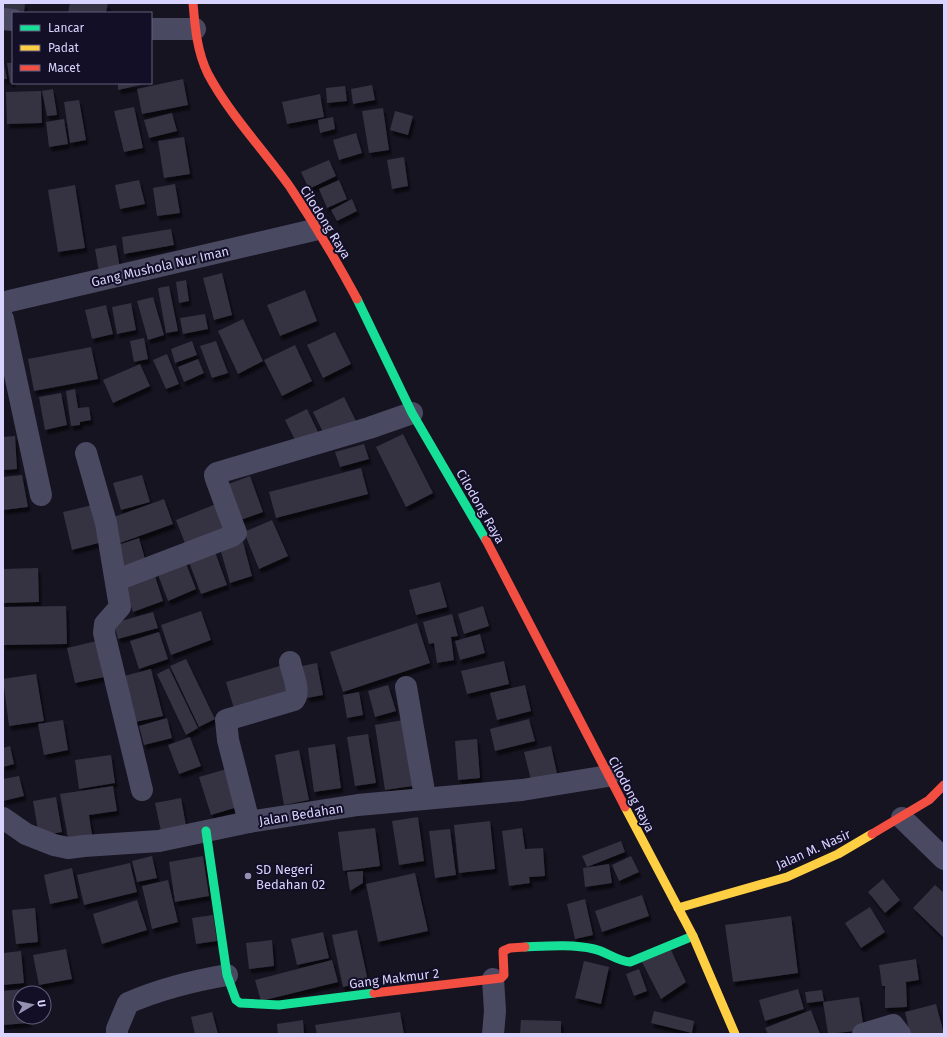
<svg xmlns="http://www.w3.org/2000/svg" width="947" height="1037" viewBox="0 0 947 1037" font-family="'Fira Sans',sans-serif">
  <defs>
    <filter id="shadow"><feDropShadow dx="2.5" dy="4.5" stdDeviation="1" flood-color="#0009"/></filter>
  </defs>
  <rect width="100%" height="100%" fill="#161421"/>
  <g fill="#343243" filter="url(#shadow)">
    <polygon points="3,3 25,3 24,13 3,12"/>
    <polygon points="70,3 108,3 106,13 68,13"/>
    <polygon points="3,58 7,79 3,79"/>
    <polygon points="7,63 13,63 13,83 10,83"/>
    <polygon points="183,79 188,105 142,114 137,89"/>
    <polygon points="118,83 145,83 145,84 118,90"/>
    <polygon points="372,85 375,100 353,104 351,89"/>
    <polygon points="345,86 347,101 327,103 326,88"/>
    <polygon points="53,89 57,115 47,116 42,91"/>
    <polygon points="41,91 42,123 7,124 6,92"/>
    <polygon points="320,94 324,117 287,124 282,102"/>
    <polygon points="79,100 86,140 70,143 64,102"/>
    <polygon points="134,107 143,148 124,152 114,111"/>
    <polygon points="383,108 389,150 369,153 362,111"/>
    <polygon points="395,111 413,116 408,135 390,130"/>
    <polygon points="172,113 177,131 149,138 144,120"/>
    <polygon points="333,117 335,129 320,133 318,120"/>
    <polygon points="64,119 68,144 49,147 46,122"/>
    <polygon points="356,133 362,153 339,160 333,140"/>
    <polygon points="184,137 190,174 164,178 158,141"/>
    <polygon points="404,157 408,186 392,189 387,160"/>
    <polygon points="329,160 336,176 309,189 301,172"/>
    <polygon points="139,180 145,204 120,209 115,185"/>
    <polygon points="339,180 347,199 327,208 319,189"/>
    <polygon points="175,184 180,213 157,216 153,188"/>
    <polygon points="75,185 85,248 58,252 48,190"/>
    <polygon points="352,199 357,211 337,221 331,210"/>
    <polygon points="171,229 174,245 124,254 122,237"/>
    <polygon points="116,245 121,274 100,278 95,249"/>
    <polygon points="222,273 232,315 214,320 203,278"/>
    <polygon points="186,280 189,301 179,303 176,282"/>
    <polygon points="169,286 178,331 166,333 158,288"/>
    <polygon points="305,290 317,321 280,336 267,305"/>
    <polygon points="153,297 164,335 148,340 137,301"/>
    <polygon points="131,303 136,330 117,334 112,307"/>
    <polygon points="106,305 113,334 92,339 85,310"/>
    <polygon points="205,314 208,329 183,334 180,318"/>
    <polygon points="243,319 263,361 238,374 218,331"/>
    <polygon points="335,332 351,364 323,378 307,345"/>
    <polygon points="144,338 148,359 134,362 130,341"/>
    <polygon points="192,341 197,355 175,363 171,349"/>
    <polygon points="216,341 228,373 212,378 200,346"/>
    <polygon points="295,345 312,381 282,396 264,360"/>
    <polygon points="91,347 98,379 34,391 28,359"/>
    <polygon points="167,354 179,384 166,389 153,360"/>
    <polygon points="198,359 204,373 184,382 178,367"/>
    <polygon points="140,364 150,386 113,403 103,380"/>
    <polygon points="75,389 78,408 89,407 91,420 80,422 80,425 71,426 66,391"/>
    <polygon points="61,393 67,425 45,430 39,397"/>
    <polygon points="344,397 356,421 325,436 313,412"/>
    <polygon points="307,409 319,434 297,444 285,420"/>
    <polygon points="403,434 433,493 406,507 376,447"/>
    <polygon points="15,436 17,469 3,470 3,437"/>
    <polygon points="364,444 369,459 340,467 335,452"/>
    <polygon points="361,468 368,494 276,518 269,492"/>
    <polygon points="22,475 28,507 3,510 3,477"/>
    <polygon points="142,475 150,502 121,510 113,483"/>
    <polygon points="250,476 263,512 235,522 223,486"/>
    <polygon points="164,499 173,524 120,543 111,518"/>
    <polygon points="221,502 231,529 186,546 176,520"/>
    <polygon points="97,504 106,541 72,550 63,512"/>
    <polygon points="272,520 288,556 259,569 244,532"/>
    <polygon points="139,538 147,566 123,573 115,546"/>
    <polygon points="243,542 252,576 230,583 220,548"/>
    <polygon points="215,552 227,585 201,594 189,562"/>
    <polygon points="185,561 196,589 168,601 157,572"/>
    <polygon points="38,568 39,602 3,603 3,569"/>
    <polygon points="154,573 163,601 133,612 123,583"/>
    <polygon points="440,582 447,607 416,615 409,590"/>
    <polygon points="66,606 67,644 3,645 3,607"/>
    <polygon points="483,606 489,626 464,634 458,614"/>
    <polygon points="201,611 211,640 171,655 161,625"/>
    <polygon points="153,612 158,628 118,639 114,623"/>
    <polygon points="452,614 458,636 451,637 454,660 437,663 434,643 429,644 423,622"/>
    <polygon points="417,623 430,663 343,692 330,652"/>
    <polygon points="159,632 168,659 139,669 130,641"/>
    <polygon points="480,634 485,653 460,660 455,641"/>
    <polygon points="101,640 109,676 75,683 67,648"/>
    <polygon points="186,659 215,719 199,727 170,666"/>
    <polygon points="504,661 509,684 467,694 461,671"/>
    <polygon points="317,663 323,695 307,698 302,666"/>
    <polygon points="283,665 291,696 235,712 226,682"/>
    <polygon points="169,668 198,728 186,735 157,674"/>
    <polygon points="151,669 163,716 135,722 124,676"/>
    <polygon points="36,674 44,721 9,726 3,679"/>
    <polygon points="388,685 396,711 375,717 368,691"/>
    <polygon points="525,685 531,711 497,720 490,693"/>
    <polygon points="359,692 363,715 347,718 343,695"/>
    <polygon points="167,718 172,738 144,745 139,726"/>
    <polygon points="529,719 535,741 495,751 490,729"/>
    <polygon points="63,720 68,750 44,755 38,724"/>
    <polygon points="403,720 413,786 385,790 375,725"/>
    <polygon points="368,734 376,783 355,786 347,737"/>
    <polygon points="190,737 201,766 179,774 168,745"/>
    <polygon points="477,739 480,778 458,780 455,741"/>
    <polygon points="335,744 341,788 314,792 308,748"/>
    <polygon points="10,746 14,764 3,767 3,748"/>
    <polygon points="551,746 558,778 532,784 524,752"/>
    <polygon points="299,750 309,800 284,805 275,755"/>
    <polygon points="111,755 115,783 79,789 75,760"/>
    <polygon points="230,768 241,806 211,815 199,777"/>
    <polygon points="19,776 24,796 3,801 3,779"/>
    <polygon points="113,786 117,811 89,815 92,835 68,838 60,794"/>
    <polygon points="56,797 62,832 39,836 33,801"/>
    <polygon points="181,798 187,831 162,836 155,803"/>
    <polygon points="418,817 424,861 399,865 392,821"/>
    <polygon points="490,821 495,869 459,873 454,825"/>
    <polygon points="375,828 380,866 343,871 338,832"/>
    <polygon points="522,828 525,849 543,848 545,876 529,877 530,883 509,886 502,831"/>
    <polygon points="450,829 456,875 435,878 429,831"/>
    <polygon points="621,841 625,852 587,867 582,856"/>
    <polygon points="152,856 157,878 137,882 132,861"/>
    <polygon points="203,856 209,896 175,902 169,862"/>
    <polygon points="631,856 639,872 619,881 612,865"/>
    <polygon points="130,863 137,892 84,905 77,875"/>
    <polygon points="609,864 612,883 585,887 583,868"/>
    <polygon points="72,868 78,898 50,904 44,875"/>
    <polygon points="363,871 363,883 350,891 347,872"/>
    <polygon points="415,873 428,931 378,942 366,884"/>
    <polygon points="883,879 900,900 885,913 868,892"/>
    <polygon points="168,880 178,922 152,929 142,886"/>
    <polygon points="935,885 944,893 944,938 913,908"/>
    <polygon points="642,895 649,916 602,932 595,911"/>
    <polygon points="585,899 593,935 575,939 567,904"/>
    <polygon points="137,900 147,930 102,944 93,914"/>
    <polygon points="870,907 885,932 861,948 845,923"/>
    <polygon points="35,908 38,942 16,944 12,910"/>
    <polygon points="213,915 217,941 196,944 192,918"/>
    <polygon points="791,916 798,973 733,982 725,925"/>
    <polygon points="357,930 368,981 343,987 332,935"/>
    <polygon points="323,932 329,958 297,965 291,939"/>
    <polygon points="272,940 274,966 249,969 246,943"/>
    <polygon points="66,949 72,979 39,985 33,955"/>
    <polygon points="671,950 686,982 661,999 642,962"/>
    <polygon points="21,951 24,983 3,985 3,953"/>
    <polygon points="916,959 919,980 906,982 907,1007 885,1008 885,986 882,986 879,965"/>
    <polygon points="332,960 338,982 261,1001 255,980"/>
    <polygon points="584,961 609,967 601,1004 575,998"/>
    <polygon points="639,969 647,991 634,996 626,974"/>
    <polygon points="25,989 26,993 20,993 20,1017 28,1017 29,1023 3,1025 3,991"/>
    <polygon points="798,989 804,1009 765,1021 759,1000"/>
    <polygon points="822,990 824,1001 807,1003 805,992"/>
    <polygon points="859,997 864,1030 828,1034 823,1002"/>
    <polygon points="936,1004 944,1034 910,1034 905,1012"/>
    <polygon points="811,1010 820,1034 768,1034 765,1028"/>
    <polygon points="654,1011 694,1021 692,1033 651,1023"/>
    <polygon points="212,1012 218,1034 195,1034 191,1017"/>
    <polygon points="400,1012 404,1034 317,1034 315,1025"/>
    <polygon points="303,1020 304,1034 278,1034 277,1024"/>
    <polygon points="521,1020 561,1021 561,1034 520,1034"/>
  </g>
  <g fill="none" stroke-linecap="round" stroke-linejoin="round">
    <g stroke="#4a4962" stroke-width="22">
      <polyline points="3,19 13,20"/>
      <polyline points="151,29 195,29"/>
      <polyline points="3,306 6,302 14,300 318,229"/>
      <polyline points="3,319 41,495"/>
      <polyline points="86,453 106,523 120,607 105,624 104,633 142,790"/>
      <polyline points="117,580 232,536 236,533 216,479 215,475 217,473 369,428 412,413"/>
      <polyline points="406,687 425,797"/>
      <polyline points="3,818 26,834 54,845 68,848 84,846 159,841 249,822 358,805 522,790 608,776"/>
      <polyline points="902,818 944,859"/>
      <path d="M249 822 228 740 226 720 294 700C301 691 292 673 290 662"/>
      <polyline points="493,979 495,1011 493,1034"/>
      <path d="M117 1034V1029L128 1003C160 989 192 981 227 975"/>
      <polyline points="863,1034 893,1025 900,1034"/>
    </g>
    <g stroke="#16e098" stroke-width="9">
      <polyline points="357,299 412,413 486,540"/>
      <polyline points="206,831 227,975 236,1000 240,1003 279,1005 374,993"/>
      <path d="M525 947C548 946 572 944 594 949 607 952 617 961 630 962L693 936"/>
    </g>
    <g stroke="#ffcf43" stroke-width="9">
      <polyline points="625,807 693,936 735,1034"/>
      <polyline points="678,908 787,877 838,854 872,834"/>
    </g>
    <g stroke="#f24e42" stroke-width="9">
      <path d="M193 3C195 27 197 52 208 74 230 115 263 149 290 187 314 223 336 260 357 299"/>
      <polyline points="486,540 625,807"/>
      <polyline points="872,834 929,800 944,785"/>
      <polyline points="374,993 501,978 504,975 503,951 510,948 525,947"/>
    </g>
  </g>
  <circle fill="#9591b1" stroke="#130f26" stroke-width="1.5" cx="248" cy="876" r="4"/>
  <g text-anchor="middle" stroke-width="4" stroke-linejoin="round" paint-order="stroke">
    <g font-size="13" fill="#d9d4ff" stroke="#130f26">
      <text transform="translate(326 222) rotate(58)" y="5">Cilodong Raya</text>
      <text transform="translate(160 266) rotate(-13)" y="5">Gang Mushola Nur Iman</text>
      <text transform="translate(481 506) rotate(60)" y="5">Cilodong Raya</text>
      <text transform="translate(632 794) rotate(62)" y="5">Cilodong Raya</text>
      <text transform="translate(301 814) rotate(-9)" y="5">Jalan Bedahan</text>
      <text transform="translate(813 849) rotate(-24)" y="5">Jalan M. Nasir</text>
      <text transform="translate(394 978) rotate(-7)" y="5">Gang Makmur 2</text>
    </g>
    <g font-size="13" fill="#d9d4ff" stroke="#130f26" text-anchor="start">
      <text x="256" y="874">SD Negeri<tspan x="256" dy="15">Bedahan 02</tspan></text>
    </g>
  </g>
  <rect width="947" height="1037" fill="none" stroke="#d9d4ff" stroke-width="8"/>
  <rect x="12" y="12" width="140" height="72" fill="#130f26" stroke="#625e7d"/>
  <rect x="20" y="25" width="20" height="6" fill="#16e098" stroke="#625e7d"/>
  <text x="48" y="32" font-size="12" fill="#d9d4ff">Lancar</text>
  <rect x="20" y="45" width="20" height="6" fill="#ffcf43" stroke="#625e7d"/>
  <text x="48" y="52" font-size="12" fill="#d9d4ff">Padat</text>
  <rect x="20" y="65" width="20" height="6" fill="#f24e42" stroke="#625e7d"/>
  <text x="48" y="72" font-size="12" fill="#d9d4ff">Macet</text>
  <g transform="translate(32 1005) rotate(81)"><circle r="19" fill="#130f26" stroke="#625e7d"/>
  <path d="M0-3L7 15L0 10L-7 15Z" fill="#9591b1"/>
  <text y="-6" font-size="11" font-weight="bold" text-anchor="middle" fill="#d9d4ff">U</text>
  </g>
</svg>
